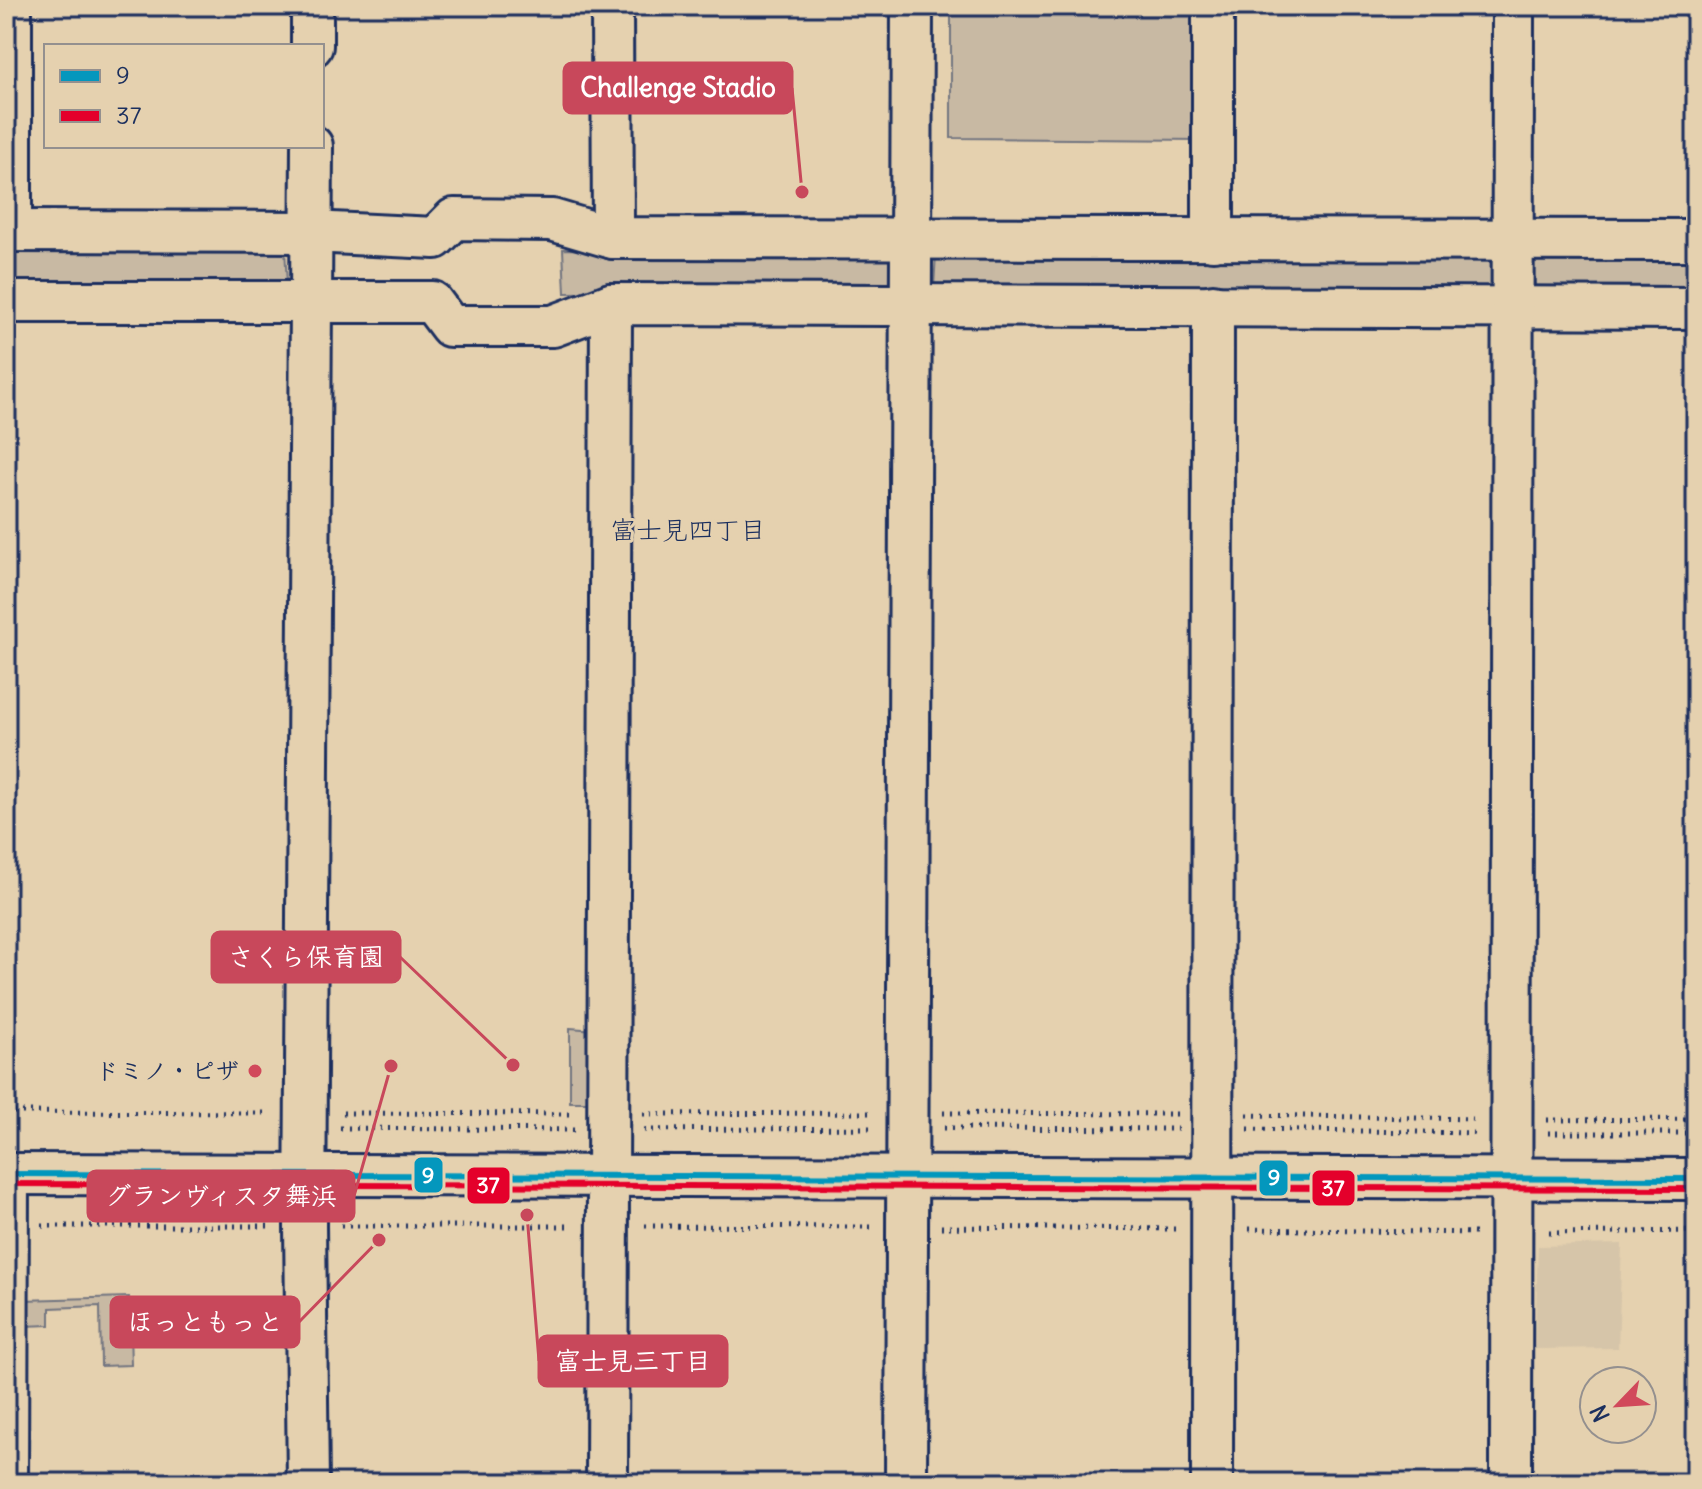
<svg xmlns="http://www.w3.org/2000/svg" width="1702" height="1489" viewBox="0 0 1702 1489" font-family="Delius,'Klee One',sans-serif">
  <rect width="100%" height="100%" fill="#e5d1af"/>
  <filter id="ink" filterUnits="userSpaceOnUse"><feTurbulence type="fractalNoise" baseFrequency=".0125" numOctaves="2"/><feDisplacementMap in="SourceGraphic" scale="16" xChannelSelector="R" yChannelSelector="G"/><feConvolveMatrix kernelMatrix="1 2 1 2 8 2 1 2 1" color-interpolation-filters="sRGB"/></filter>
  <g filter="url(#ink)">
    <polygon fill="#d6c5a9" points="1622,1244 1618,1348 1535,1349 1538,1246"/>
    <g fill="#c8b9a3" stroke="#727480" stroke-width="2">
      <polygon points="951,6 1205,6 1205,140 951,138"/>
      <polygon points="6,247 285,248 287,285 6,285"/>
      <polygon points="1532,248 1696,248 1696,291 1535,287"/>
      <polygon points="563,249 892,250 893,290 565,293"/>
      <polygon points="1493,250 1495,289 934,288 936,253"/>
      <polygon points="570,1028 595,1030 594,1102 570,1102"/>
      <polygon points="129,1297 131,1365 101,1366 100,1306 50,1308 50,1325 23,1326 22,1300"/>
    </g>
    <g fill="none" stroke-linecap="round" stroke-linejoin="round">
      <defs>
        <g id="minor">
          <polyline points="612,6 613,238"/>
          <polyline points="312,46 312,6"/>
          <polyline points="6,231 311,232 435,238 454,219 552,220 613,238 1696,240"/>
          <polyline points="11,231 11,6"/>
          <polyline points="1213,240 1213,6"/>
          <polyline points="6,302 432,302 450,326 553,326 611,304 1696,308"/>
          <polyline points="6,1174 1696,1179"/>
          <polyline points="7,1483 8,1174"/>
          <polyline points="308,1483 305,1226 312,146"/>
          <polyline points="607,1483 611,304"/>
          <polyline points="906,1483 912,6"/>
          <polyline points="1212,1483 1213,305"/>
          <polyline points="1511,1483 1513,6"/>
        </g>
      </defs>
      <use href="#minor" stroke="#1b2f5e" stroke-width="46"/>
      <g stroke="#1b2f5e" stroke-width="5" stroke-dasharray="2 6" stroke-linecap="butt">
        <polyline points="6,1112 269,1113"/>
        <polyline points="343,1113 573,1114"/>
        <polyline points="943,1113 1177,1114"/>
        <polyline points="643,1114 873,1113"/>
        <polyline points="1247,1115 1477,1119"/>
        <polyline points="1547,1120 1696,1119"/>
        <polyline points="340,1128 574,1130"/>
        <polyline points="944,1128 1178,1129"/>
        <polyline points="1248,1129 1474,1133"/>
        <polyline points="644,1130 870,1128"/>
        <polyline points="1548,1133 1696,1133"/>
        <polyline points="42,1226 268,1226"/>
        <polyline points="341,1226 571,1226"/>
        <polyline points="645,1226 871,1227"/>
        <polyline points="941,1227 1175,1229"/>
        <polyline points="1249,1229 1475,1233"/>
        <polyline points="1549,1233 1696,1231"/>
      </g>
      <use href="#minor" stroke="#e5d1af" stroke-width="40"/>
      <defs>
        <polyline id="bus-1" points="6,1174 1696,1179"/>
        <polyline id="bus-2" points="6,1184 1696,1189"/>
      </defs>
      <use href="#bus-1" stroke="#e5d1af" stroke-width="12"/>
      <use href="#bus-2" stroke="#e5d1af" stroke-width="12"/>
      <use href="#bus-1" stroke="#0497bd" stroke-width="6"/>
      <use href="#bus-2" stroke="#e4002b" stroke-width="6"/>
    </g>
  </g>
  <circle fill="#d1495b" stroke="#e5d1af" stroke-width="3" cx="255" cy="1071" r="8"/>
  <g text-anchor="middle" stroke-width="6" stroke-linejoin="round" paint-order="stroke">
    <g font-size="24" font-weight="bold" fill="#1b2f5e" stroke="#e5d1af" text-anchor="end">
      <text x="239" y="1079">ドミノ・ピザ</text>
    </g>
    <g font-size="26" fill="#1b2f5e" stroke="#e5d1af">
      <text x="688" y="539">富士見四丁目</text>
    </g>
  </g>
  <path fill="none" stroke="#c8485b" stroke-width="3" d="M802 192L792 88M513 1065L400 957M391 1066L354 1196M379 1240L299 1322M527 1215L539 1361"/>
  <g fill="#c8485b" stroke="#e5d1af" stroke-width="3">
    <circle cx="802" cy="192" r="8"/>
    <circle cx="513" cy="1065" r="8"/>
    <circle cx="391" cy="1066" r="8"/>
    <circle cx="379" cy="1240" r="8"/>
    <circle cx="527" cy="1215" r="8"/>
  </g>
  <g fill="#c8485b" stroke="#c8485b" stroke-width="3">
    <rect x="564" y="63" width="228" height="50" rx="8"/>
    <rect x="212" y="932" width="188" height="50" rx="8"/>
    <rect x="88" y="1171" width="266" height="50" rx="8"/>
    <rect x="111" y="1297" width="188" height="50" rx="8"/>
    <rect x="539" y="1336" width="188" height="50" rx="8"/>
  </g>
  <g font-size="26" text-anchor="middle" font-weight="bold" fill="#fff">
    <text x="678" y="97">Challenge Stadio</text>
    <text x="306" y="966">さくら保育園</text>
    <text x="221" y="1205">グランヴィスタ舞浜</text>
    <text x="205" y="1331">ほっともっと</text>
    <text x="633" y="1370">富士見三丁目</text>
  </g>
  <g stroke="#e5d1af" stroke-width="3">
    <rect x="413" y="1156" width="31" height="38" rx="8" fill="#0497bd"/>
    <rect x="1258" y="1159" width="31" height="38" rx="8" fill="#0497bd"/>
    <rect x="466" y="1166" width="45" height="39" rx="8" fill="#e4002b"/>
    <rect x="1311" y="1169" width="45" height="38" rx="8" fill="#e4002b"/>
  </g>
  <g font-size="22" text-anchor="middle" font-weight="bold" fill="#fff">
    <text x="428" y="1183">9</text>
    <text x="1274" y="1185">9</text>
    <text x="488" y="1193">37</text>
    <text x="1333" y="1196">37</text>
  </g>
  <rect width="1702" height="1489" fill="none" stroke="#e5d1af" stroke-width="32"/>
  <rect x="16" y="16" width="1670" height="1457" fill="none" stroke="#1b2f5e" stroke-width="3" filter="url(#ink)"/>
  <rect x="44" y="44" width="280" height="104" fill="#e5d1af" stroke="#94908f" stroke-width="2"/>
  <rect x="60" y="70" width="40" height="12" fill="#0497bd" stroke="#94908f" stroke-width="2"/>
  <text x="116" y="84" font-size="24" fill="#1b2f5e">9</text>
  <rect x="60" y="110" width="40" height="12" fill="#e4002b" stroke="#94908f" stroke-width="2"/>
  <text x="116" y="124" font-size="24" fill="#1b2f5e">37</text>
  <g transform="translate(1618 1405) rotate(245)"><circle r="38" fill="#e5d1af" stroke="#94908f" stroke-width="2"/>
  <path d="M0-6L14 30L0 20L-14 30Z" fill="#d1495b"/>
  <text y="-12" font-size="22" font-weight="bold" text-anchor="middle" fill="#1b2f5e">N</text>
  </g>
</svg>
